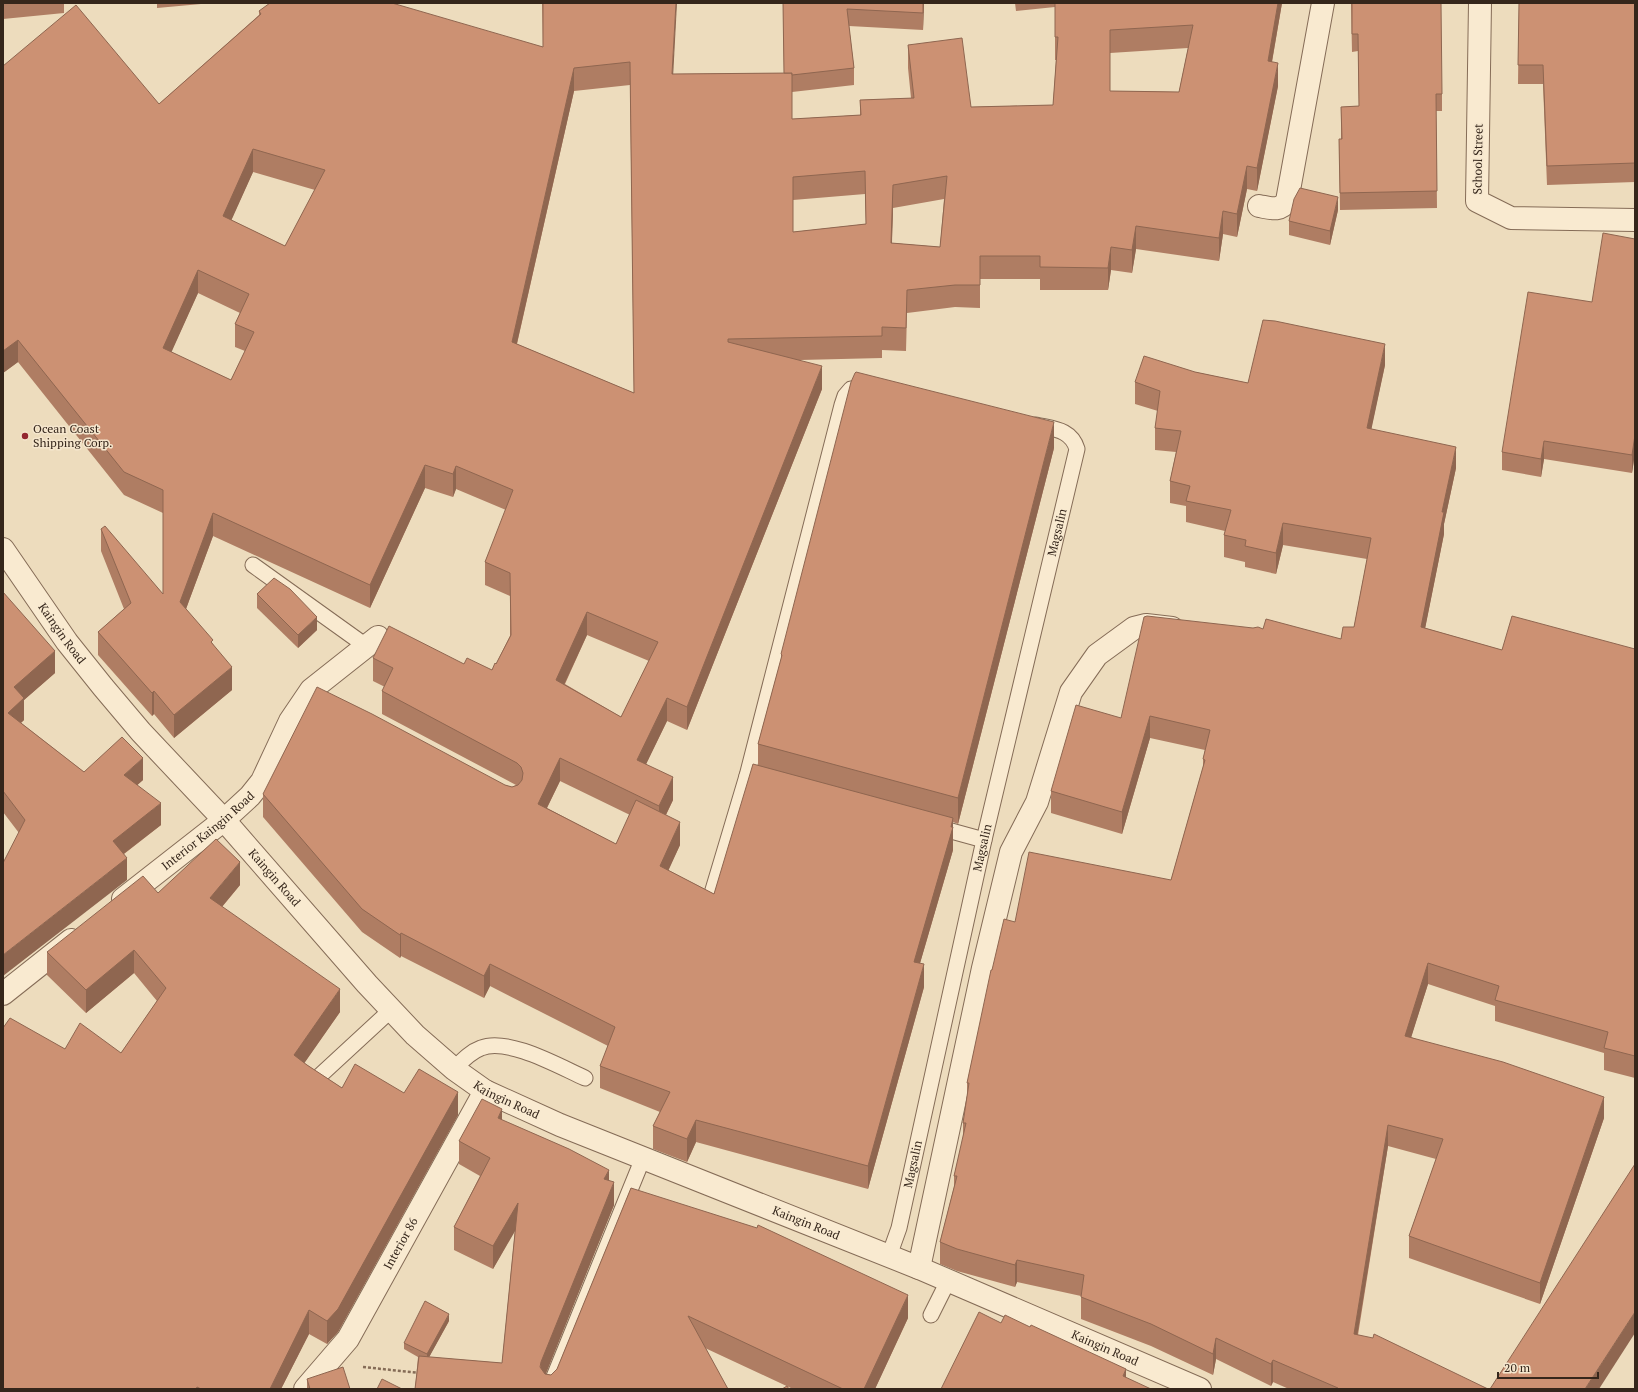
<svg xmlns="http://www.w3.org/2000/svg" width="1638" height="1392" viewBox="0 0 1638 1392" font-family="'PT Serif',serif">
  <rect width="100%" height="100%" fill="#eddcbd"/>
  <g fill="none" stroke-linecap="round" stroke-linejoin="round">
    <defs>
      <g id="service">
        <polyline points="253,565 366,646"/>
        <polyline points="769,782 747,776 842,405 845,396 851,389 866,388"/>
        <polyline points="933,826 984,840"/>
        <polyline points="710,900 747,776"/>
        <path d="M454 1069C462 1061 470 1052 481 1048 508 1037 560 1067 585 1078"/>
        <polyline points="313,1082 391,1010"/>
        <path id="s1" d="M889 1256 899 1228 984 840 1077 449C1071 429 1053 429 1036 425"/>
        <polyline points="931,1315 948,1281"/>
        <polyline points="549,1389 643,1158"/>
      </g>
      <g id="minor">
        <polyline points="1480,3 1477,201 1511,218 1635,220"/>
        <path d="M1259 206C1270 208 1280 212 1287 201L1323 3"/>
        <path id="s2" d="M123 899 224 820 250 796 262 781 290 721 311 690 378 637"/>
        <polyline points="3,994 71,940"/>
        <polyline points="919,1268 983,968 1011,852 1037,802 1071,692 1097,655 1134,628 1146,625 1172,628"/>
        <path id="s3" d="M305 1389 348 1339 485 1091"/>
      </g>
      <g id="tertiary">
        <path id="s4" d="M3 549 67 642 103 687 141 732 224 820 367 984 415 1035 454 1069 485 1091 560 1125 919 1268 1200 1389"/>
      </g>
    </defs>
    <use href="#service" stroke="#856c57" stroke-width="17"/>
    <use href="#minor" stroke="#856c57" stroke-width="24"/>
    <use href="#tertiary" stroke="#856c57" stroke-width="24"/>
    <polyline stroke="#856c57" stroke-width="2.5" stroke-dasharray="3 2" stroke-linecap="butt" points="363,1367 420,1373"/>
    <use href="#service" stroke="#f9ead0" stroke-width="15"/>
    <use href="#minor" stroke="#f9ead0" stroke-width="22"/>
    <use href="#tertiary" stroke="#f9ead0" stroke-width="22"/>
  </g>
  <g fill="#af7d63" fill-rule="evenodd">
    <polygon points="3,3 64,3 64,13 3,19"/>
    <polygon points="157,3 212,3 157,8"/>
    <path d="M542 3 673 74 784 73 783 3H924L923 30 849 26 854 68V85L792 92V119L860 115V100L911 98 908 68V45L971 107 1053 105 1056 60H1055V7L1016 11 1015 3H1282L1272 62 1278 86 1257 191 1247 189 1237 237 1223 234 1219 261 1136 249 1132 273 1111 270 1108 290H1040V279H980V308L955 307 907 313 906 351 882 350V358L800 360 822 389 687 730 667 721 646 764 673 800 666 815 680 845 668 870 714 894 758 765V744L781 659V654L1054 448 958 824 953 822V850L920 963 924 987 868 1189 696 1142 687 1162 653 1149V1126L660 1112 600 1088V1066L608 1046 490 986 484 998 401 956 400 958 362 932 263 817V794L505 785 512 787 516 785 382 714V691L385 687 373 681V658L464 664 492 670 496 664 510 636V596L485 585V562L506 510 456 489 453 497 425 488 370 608 213 536 186 609 213 644 232 690 174 738 154 714 152 716 98 655V632L124 609 101 551V529L163 594V513L124 495 18 362 3 373V66L159 104 259 15V11L543 47ZM1188 48 1179 92 1110 91V53ZM630 85 634 393 517 344 574 91ZM253 172 315 190 285 246 231 220ZM865 194 866 224 793 232V200ZM944 199 940 247 892 243 893 208ZM198 293 240 313 235 324V347L245 351 231 380 171 352ZM587 635 649 661 621 717 565 684ZM560 781 630 815 616 844 547 808Z"/>
    <polygon points="1351,3 1442,94 1442,111 1436,111 1437,208 1340,210 1339,139 1341,139 1341,107 1359,106 1358,51 1352,52"/>
    <polygon points="1519,3 1635,3 1635,182 1547,185 1543,84 1518,84"/>
    <polygon points="1338,210 1330,245 1289,235 1289,221"/>
    <polygon points="1635,239 1635,453 1632,473 1544,459 1541,477 1502,470 1502,452 1592,302"/>
    <polygon points="1385,365 1371,429 1456,468 1444,524 1444,534 1425,628 1502,650 1635,649 1635,1078 1604,1070 1604,1053 1495,1021 1495,1006 1428,984 1411,1037 1604,1118 1540,1304 1409,1258 1409,1236 1436,1159 1388,1146 1358,1335 1488,1389 1289,1389 1273,1382 1271,1386 1216,1359 1213,1375 1151,1346 1081,1319 1081,1296 1017,1282 1015,1287 957,1271 940,1264 940,1242 954,1187 954,1176 963,1140 963,1123 967,1096 967,1083 992,970 1015,922 1171,880 1203,767 1203,759 1205,750 1150,738 1122,834 1051,813 1051,791 1121,718 1263,629 1341,639 1354,627 1367,559 1283,545 1276,574 1245,567 1245,562 1224,557 1224,535 1225,531 1186,522 1186,506 1170,503 1170,481 1176,452 1155,450 1155,428 1158,411 1135,404 1135,382 1195,372 1248,383"/>
    <polygon points="3,592 55,673 24,700 24,720 21,723 84,772 143,780 137,785 161,825 124,854 127,880 19,833 3,812"/>
    <polygon points="257,594 317,630 298,648 257,608"/>
    <polygon points="240,885 222,907 340,1012 304,1063 342,1088 404,1093 458,1115 338,1332 327,1344 309,1334 281,1389 3,1389 65,1049 121,1053 157,1001 134,973 86,1013 47,975 47,952 158,893"/>
    <polygon points="502,1120 609,1180 614,1205 545,1374 551,1375 557,1369 631,1188 908,1318 875,1389 793,1389 705,1348 728,1389 415,1389 418,1357 404,1349 404,1343 449,1321 429,1357 502,1363 515,1230 493,1269 454,1250 454,1227 480,1176 459,1164 459,1141"/>
    <polygon points="307,1379 350,1389 307,1389"/>
  </g>
  <g fill="#8f6650">
    <polygon points="676,3 677,3 672,97 672,74"/>
    <polygon points="923,3 924,3 923,30"/>
    <polygon points="1278,3 1282,3 1268,84 1268,61"/>
    <polygon points="1278,63 1278,86 1257,191 1257,168"/>
    <polygon points="574,68 574,91 512,365 512,342"/>
    <polygon points="253,149 253,172 223,239 223,216"/>
    <polygon points="1247,166 1247,189 1237,237 1237,214"/>
    <polygon points="893,185 893,208 891,266 891,243"/>
    <polygon points="1338,197 1338,210 1330,245 1330,231"/>
    <polygon points="1223,211 1223,234 1219,261 1219,238"/>
    <polygon points="1136,226 1136,249 1132,273 1132,250"/>
    <polygon points="1111,247 1111,270 1108,290 1108,268"/>
    <polygon points="198,270 198,293 163,371 163,348"/>
    <polygon points="18,340 18,362 3,373 3,351"/>
    <polygon points="1385,344 1385,365 1367,450 1367,428"/>
    <polygon points="822,366 822,389 687,730 687,707"/>
    <polygon points="1054,422 1054,448 958,824 958,798"/>
    <polygon points="1635,435 1635,453 1632,473 1632,455"/>
    <polygon points="1544,441 1544,459 1541,477 1541,459"/>
    <polygon points="1456,447 1456,468 1444,524 1444,534 1421,649 1421,627 1442,512"/>
    <polygon points="425,465 425,488 370,608 370,585"/>
    <polygon points="456,466 456,489 453,497 453,474"/>
    <polygon points="213,513 213,536 180,625 180,602"/>
    <polygon points="1283,523 1283,545 1276,574 1276,553"/>
    <polygon points="587,612 587,635 556,702 556,680"/>
    <polygon points="317,617 317,630 298,648 298,635"/>
    <polygon points="55,651 55,673 24,700 24,720 8,734 8,713 14,687"/>
    <polygon points="232,667 232,690 174,738 174,715"/>
    <polygon points="154,691 154,714 152,716 152,693"/>
    <polygon points="667,698 667,721 637,783 637,760"/>
    <polygon points="1150,716 1150,738 1122,834 1122,812"/>
    <polygon points="143,758 143,780 124,797 124,775"/>
    <polygon points="560,758 560,781 538,826 538,804"/>
    <polygon points="673,777 673,800 659,829 659,806"/>
    <polygon points="161,803 161,825 113,862 113,841"/>
    <polygon points="953,818 953,850 914,984 914,962"/>
    <polygon points="680,822 680,845 660,889 660,866"/>
    <polygon points="127,858 127,880 3,976 3,955"/>
    <polygon points="240,862 240,885 210,921 210,898"/>
    <polygon points="401,933 401,956 400,958 400,935"/>
    <polygon points="134,950 134,973 86,1013 86,990"/>
    <polygon points="1428,963 1428,984 1405,1057 1405,1036"/>
    <polygon points="490,964 490,986 484,998 484,976"/>
    <polygon points="924,964 924,987 868,1189 868,1166"/>
    <polygon points="340,989 340,1012 294,1078 294,1055"/>
    <polygon points="458,1092 458,1115 338,1332 327,1344 327,1321"/>
    <polygon points="1604,1097 1604,1118 1540,1304 1540,1283"/>
    <polygon points="502,1109 502,1132 498,1118"/>
    <polygon points="696,1120 696,1142 687,1162 687,1139"/>
    <polygon points="1388,1125 1388,1146 1354,1355 1354,1334"/>
    <polygon points="609,1170 609,1193 604,1179"/>
    <polygon points="614,1182 614,1205 541,1386 541,1362"/>
    <polygon points="518,1203 518,1226 493,1269 493,1246"/>
    <polygon points="1017,1260 1017,1282 1015,1287 1015,1265"/>
    <polygon points="908,1295 908,1318 875,1389 864,1389"/>
    <polygon points="309,1310 309,1334 281,1389 270,1389"/>
    <polygon points="1635,1312 1635,1333 1599,1389 1585,1389"/>
    <polygon points="449,1314 449,1321 427,1361 427,1354"/>
    <polygon points="1216,1338 1216,1359 1213,1375 1213,1354"/>
    <polygon points="1273,1360 1273,1382 1271,1386 1271,1364"/>
    <polygon points="1126,1369 1126,1389 1123,1376"/>
  </g>
  <g fill="#cc9173" stroke="#8f6650" fill-rule="evenodd">
    <path d="M270 3H392L543 47V3H676L672 74 792 73V119L861 115 860 100 914 98 908 45 962 38 971 107 1053 105 1058 37H1055V3H1278L1268 61 1278 63 1257 168 1247 166 1237 214 1223 211 1219 238 1136 226 1132 250 1111 247 1108 268 1040 267V256H980V285H955L907 290 906 328 882 327V336L728 339V342L822 366 687 707 667 698 637 760 673 777 659 806 560 758 538 804 616 844 636 800 680 822 660 866 714 894 753 764 953 818 951 827H953L914 962 924 964 868 1166 696 1120 687 1139 653 1126 670 1092 600 1066 615 1027 490 964 484 976 401 933 400 935 362 909 263 794 317 687 372 714 505 785 512 787 518 785 522 780 523 773 521 767 517 763 382 691 393 668 373 658 389 626 464 664 467 658 492 670 495 663 496 664 511 635 510 573 485 562 513 490 456 466 453 474 425 465 370 585 213 513 180 602 213 640 211 642 232 667 174 715 154 691 152 693 98 632 131 603 101 529 105 526 163 594V490L124 472 18 340 3 351V66L76 5 159 104 261 14 259 11ZM1193 25 1179 92 1110 91V30ZM630 62 634 393 512 342 574 68ZM253 149 325 170 285 246 223 216ZM865 171 866 224 793 232V177ZM947 176 940 247 891 243 893 185ZM198 270 249 294 235 324 254 332 231 380 163 348ZM587 612 658 642 621 717 556 680Z"/>
    <polygon points="783,3 923,3 923,13 847,9 854,68 792,75 792,73 784,73"/>
    <polygon points="1352,3 1441,3 1442,94 1436,94 1437,191 1340,193 1339,139 1342,139 1341,107 1359,106 1358,34 1352,34"/>
    <polygon points="1519,3 1635,3 1635,163 1547,166 1543,65 1518,65"/>
    <polygon points="1300,188 1338,197 1330,231 1289,221 1294,199"/>
    <polygon points="1603,233 1635,239 1635,435 1632,455 1544,441 1541,459 1502,452 1528,292 1592,302"/>
    <polygon points="1263,320 1275,321 1385,344 1367,428 1456,447 1442,512 1444,512 1421,627 1502,650 1512,616 1635,649 1635,1056 1604,1048 1608,1032 1495,1000 1499,986 1428,963 1405,1036 1503,1062 1604,1097 1540,1283 1409,1236 1443,1139 1388,1125 1354,1334 1373,1338 1374,1334 1488,1389 1338,1389 1338,1388 1273,1360 1271,1364 1216,1338 1213,1354 1151,1324 1081,1297 1084,1275 1017,1260 1015,1265 957,1249 940,1242 957,1176 954,1176 966,1123 963,1123 969,1083 967,1083 991,970 992,970 1004,919 1015,922 1029,852 1171,880 1205,760 1203,759 1210,730 1150,716 1122,812 1051,791 1076,705 1121,718 1144,617 1147,616 1253,628 1258,627 1263,629 1266,619 1341,639 1343,627 1354,627 1371,538 1283,523 1276,553 1245,546 1246,540 1224,535 1231,510 1186,501 1190,486 1170,481 1181,431 1155,428 1160,391 1135,382 1144,356 1195,372 1248,383"/>
    <polygon points="856,372 1054,422 958,798 758,744 782,655 781,654 851,382 855,373"/>
    <polygon points="274,578 290,589 317,617 298,635 257,594"/>
    <polygon points="3,592 55,651 14,687 24,698 8,713 84,772 122,737 143,758 124,775 161,803 113,841 127,858 3,955 3,863 25,820 3,791"/>
    <polygon points="216,839 240,862 210,898 340,989 294,1055 307,1065 342,1088 355,1064 404,1093 419,1069 458,1092 338,1309 327,1321 309,1310 270,1389 201,1389 197,1387 196,1389 3,1389 3,1028 10,1018 65,1049 80,1023 121,1053 166,988 134,950 86,990 47,952 143,876 158,893"/>
    <polygon points="482,1099 502,1109 498,1118 569,1149 609,1170 604,1179 614,1182 541,1362 540,1367 545,1374 551,1375 557,1369 631,1188 757,1228 758,1225 908,1295 864,1389 843,1389 688,1316 728,1389 415,1389 419,1356 502,1363 518,1203 493,1246 454,1227 490,1158 459,1141"/>
    <polygon points="1635,1164 1635,1312 1585,1389 1490,1389"/>
    <polygon points="425,1301 449,1314 427,1354 404,1343"/>
    <polygon points="979,1312 1001,1323 1005,1315 1030,1327 1031,1325 1126,1369 1123,1376 1151,1389 941,1389"/>
    <polygon points="343,1367 350,1389 310,1389 307,1379"/>
    <polygon points="382,1379 402,1389 377,1389"/>
    <polygon points="787,1386 789,1389 782,1389"/>
  </g>
  <circle fill="#942730" stroke="#f5e6cd" stroke-width="1.5" cx="25" cy="436" r="4"/>
  <g text-anchor="middle" stroke-width="3" stroke-linejoin="round" paint-order="stroke">
    <g font-size="12" fill="#35261b" stroke="#f5e6cd">
      <text transform="translate(1478 159) rotate(-89)" y="4">School Street</text>
      <text dy="4" stroke="none"><textPath href="#s1" startOffset="743">Magsalin</textPath></text>
      <text dy="4" stroke="none"><textPath href="#s4" startOffset="103">Kaingin Road</textPath></text>
      <text dy="4" stroke="none"><textPath href="#s2" startOffset="109">Interior Kaingin Road</textPath></text>
      <text dy="4" stroke="none"><textPath href="#s1" startOffset="419">Magsalin</textPath></text>
      <text dy="4" stroke="none"><textPath href="#s4" startOffset="427">Kaingin Road</textPath></text>
      <text dy="4" stroke="none"><textPath href="#s4" startOffset="751">Kaingin Road</textPath></text>
      <text dy="4" stroke="none"><textPath href="#s1" startOffset="95">Magsalin</textPath></text>
      <text dy="4" stroke="none"><textPath href="#s4" startOffset="1075">Kaingin Road</textPath></text>
      <text dy="4" stroke="none"><textPath href="#s3" startOffset="175">Interior 86</textPath></text>
      <text dy="4" stroke="none"><textPath href="#s4" startOffset="1399">Kaingin Road</textPath></text>
    </g>
    <g font-size="12" fill="#35261b" stroke="#f5e6cd" text-anchor="start">
      <text x="33" y="433">Ocean Coast<tspan x="33" dy="14">Shipping Corp.</tspan></text>
    </g>
  </g>
  <rect width="1638" height="1392" fill="none" stroke="#35261b" stroke-width="8"/>
  <path d="M1498 1372v6h100v-6" fill="none" stroke="#35261b" stroke-width="2"/>
  <text x="1504" y="1372" font-size="12" fill="#35261b" stroke="#f5e6cd" stroke-width="3" paint-order="stroke">20 m</text>
</svg>
